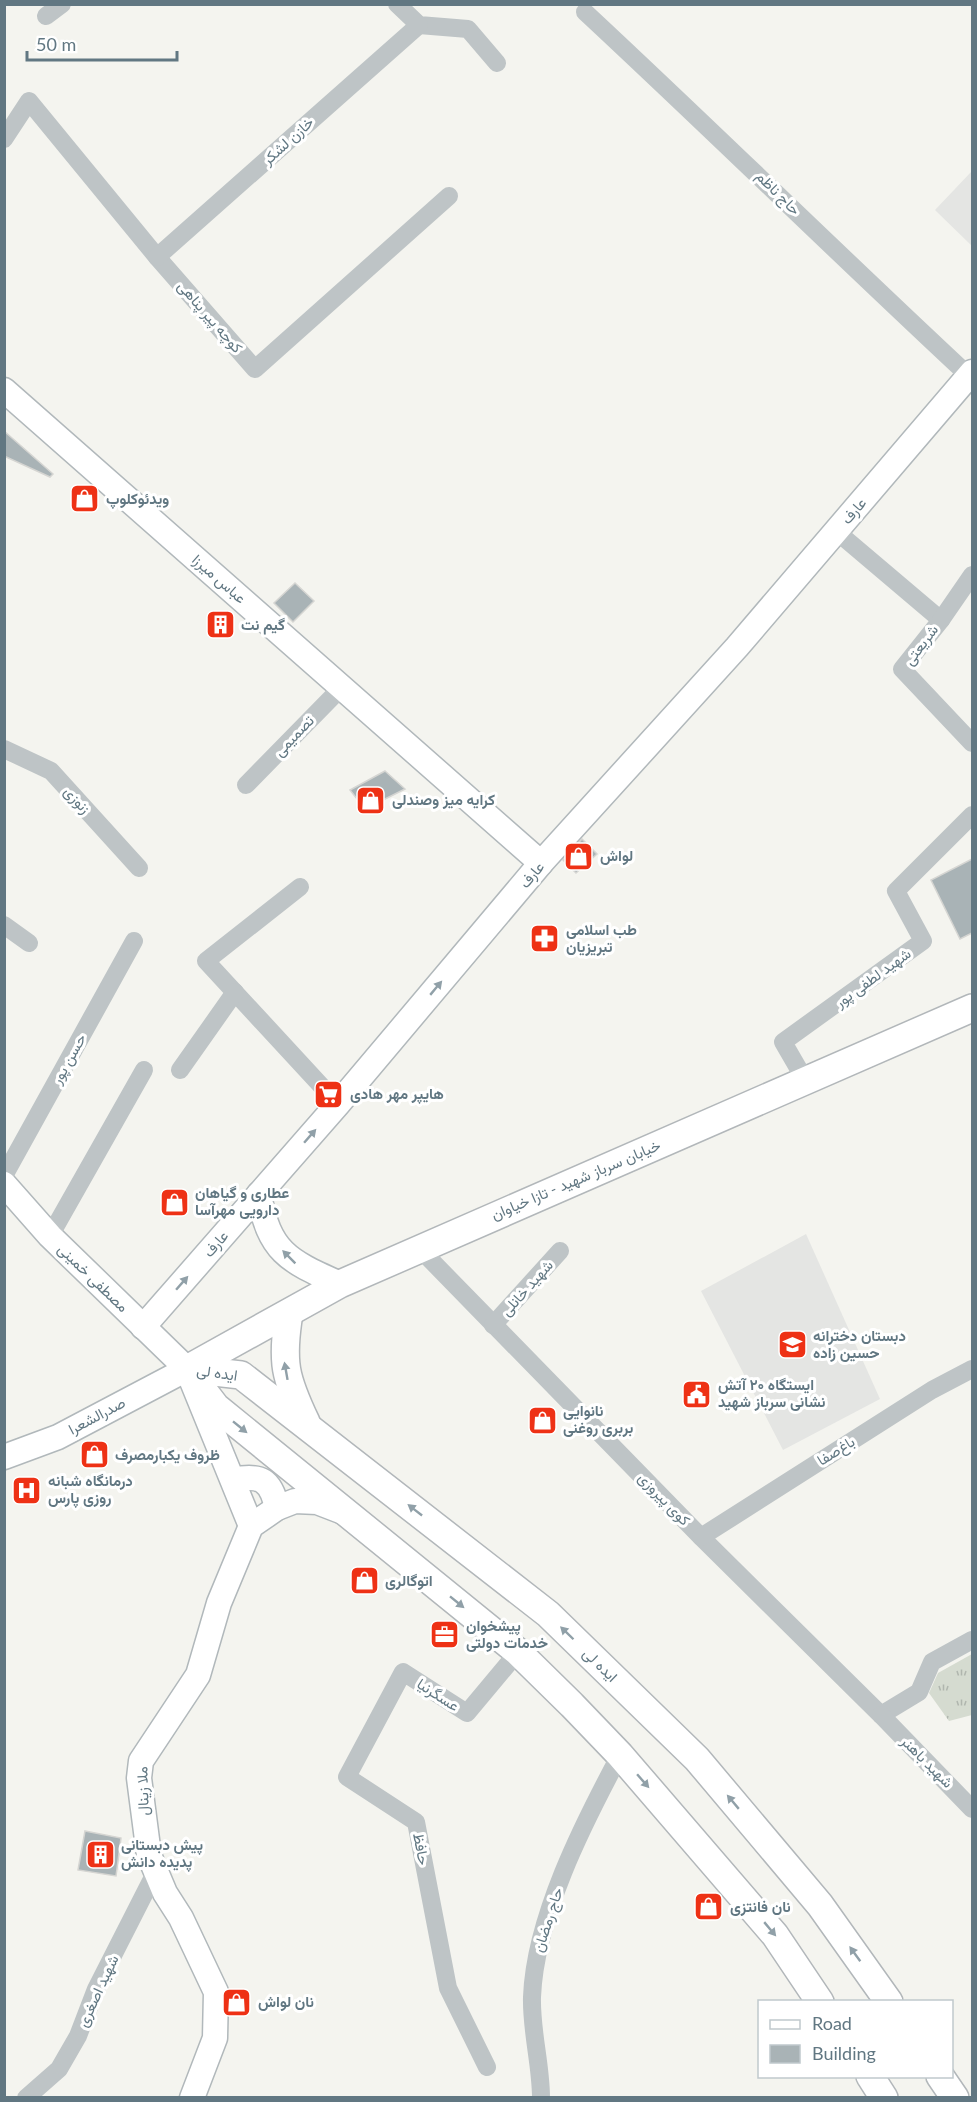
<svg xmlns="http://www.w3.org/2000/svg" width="977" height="2102" viewBox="0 0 977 2102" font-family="Lato,Vazirmatn,sans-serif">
  <defs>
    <pattern id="park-tufts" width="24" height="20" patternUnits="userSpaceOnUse" patternTransform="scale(1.5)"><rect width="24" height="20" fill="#d5dbd0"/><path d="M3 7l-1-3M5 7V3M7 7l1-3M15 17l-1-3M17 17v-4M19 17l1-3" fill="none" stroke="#b0b6ae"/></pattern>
  </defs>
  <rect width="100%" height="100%" fill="#f4f4ef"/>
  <g fill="#e4e5e3">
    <polygon points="972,171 972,246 935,210"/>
    <polygon points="806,1234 880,1399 783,1450 701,1291"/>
  </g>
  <polygon fill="url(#park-tufts)" points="972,1654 972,1715 949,1721 929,1693 938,1673"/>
  <g fill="#a9b3b6" stroke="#d5d5d2" stroke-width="1.5">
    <polygon points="4,431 53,474 50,477 4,456"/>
    <polygon points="295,583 314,601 293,622 274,603"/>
    <polygon points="385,771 405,789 365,809 350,790"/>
    <polygon points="582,839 597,854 576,873 563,860"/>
    <polygon points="972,859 972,933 960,939 931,880"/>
    <polygon points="85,1831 121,1838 116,1876 78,1870"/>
  </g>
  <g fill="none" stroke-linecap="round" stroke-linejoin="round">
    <defs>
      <g id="secondary">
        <polyline points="4,390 541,863"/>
        <polyline points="4,1184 50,1236 187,1369 251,1526"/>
        <path d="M259 1194C269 1253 289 1261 340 1284"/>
        <polyline points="143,1327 338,1104 541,863 737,647 972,372"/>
        <polyline points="4,1457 58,1437 187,1369"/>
        <path d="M233 1480C261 1474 271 1480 277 1508"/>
        <polyline points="192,2098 215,2038 216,1992 181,1918 165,1893 149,1855 139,1778 141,1761 198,1675 219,1603 251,1526 277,1508 295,1501 317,1502 343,1512"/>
      </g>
      <g id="primary">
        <path d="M289 1313C281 1362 285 1378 306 1422"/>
        <polyline points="187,1369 241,1375 548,1614 697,1759 820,1905 889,2002"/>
        <polyline points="187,1369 216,1407 518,1652 572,1705 620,1755 775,1935 820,2002"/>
        <polyline points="187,1369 340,1284 972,1008"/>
        <polyline points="870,2076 884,2098"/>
        <polyline points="940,2076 955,2098"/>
      </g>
    </defs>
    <use href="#secondary" stroke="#b1b8bb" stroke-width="27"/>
    <use href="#primary" stroke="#b2b7ba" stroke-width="30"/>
    <g stroke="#bec4c6" stroke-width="18">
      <polyline points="397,4 419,25 468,29 497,63"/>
      <path d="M585 12C714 132 840 256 969 376"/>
      <polyline points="46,16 62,4"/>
      <polyline points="4,139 29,101 157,257 255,369 449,196"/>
      <polyline points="157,257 419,25"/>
      <polyline points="836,531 941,620 902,669 972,743"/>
      <polyline points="941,620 972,575"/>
      <polyline points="4,749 51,771 139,868"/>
      <polyline points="246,785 342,687"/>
      <polyline points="300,887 206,961 338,1104"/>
      <polyline points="4,925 29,943"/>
      <polyline points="180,1070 235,992"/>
      <polyline points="805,1080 783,1042 923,941 896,891 972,815"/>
      <polyline points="4,1176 134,941"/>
      <polyline points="50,1236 144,1070"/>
      <polyline points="419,1248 701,1537 881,1715 919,1692 932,1662 972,1640"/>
      <polyline points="493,1325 560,1251"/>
      <polyline points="701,1537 932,1390 972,1369"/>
      <polyline points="881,1715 972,1809"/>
      <polyline points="487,2067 448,1988 416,1822 347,1777 403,1672 467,1713 518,1652"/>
      <polyline points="26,2098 59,2069 78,2036 96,1989 155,1873"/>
      <path d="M541 2098C541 2064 531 2031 532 1997 535 1918 583 1824 620 1755"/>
    </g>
    <use href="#secondary" stroke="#fff" stroke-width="24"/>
    <use href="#primary" stroke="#fff" stroke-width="27"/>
  </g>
  <defs><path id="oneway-solid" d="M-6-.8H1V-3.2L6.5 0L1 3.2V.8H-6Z" transform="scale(1.5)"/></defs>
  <g fill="#90a0a8">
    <use href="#oneway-solid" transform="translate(436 988) rotate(-50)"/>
    <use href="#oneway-solid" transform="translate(310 1136) rotate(-49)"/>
    <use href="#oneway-solid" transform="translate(289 1257) rotate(-135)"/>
    <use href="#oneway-solid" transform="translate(182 1283) rotate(-49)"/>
    <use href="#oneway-solid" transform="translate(286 1371) rotate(-100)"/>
    <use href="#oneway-solid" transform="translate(240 1427) rotate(39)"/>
    <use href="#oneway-solid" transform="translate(415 1510) rotate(-142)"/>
    <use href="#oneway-solid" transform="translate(457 1602) rotate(39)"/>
    <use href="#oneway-solid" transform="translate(567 1633) rotate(-136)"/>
    <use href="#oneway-solid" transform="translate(643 1781) rotate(49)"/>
    <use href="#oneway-solid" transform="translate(733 1802) rotate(-130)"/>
    <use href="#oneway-solid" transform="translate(770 1929) rotate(50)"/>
    <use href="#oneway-solid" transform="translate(855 1954) rotate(-126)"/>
  </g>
  <defs>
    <symbol id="shop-square" viewBox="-11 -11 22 22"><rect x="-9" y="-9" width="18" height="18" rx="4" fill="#ee3115" stroke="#fff"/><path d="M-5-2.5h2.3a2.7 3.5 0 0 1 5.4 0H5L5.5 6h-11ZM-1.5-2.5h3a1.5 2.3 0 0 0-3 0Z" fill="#fff"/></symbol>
    <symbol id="building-square" viewBox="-11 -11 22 22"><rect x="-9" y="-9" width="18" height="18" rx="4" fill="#ee3115" stroke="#fff"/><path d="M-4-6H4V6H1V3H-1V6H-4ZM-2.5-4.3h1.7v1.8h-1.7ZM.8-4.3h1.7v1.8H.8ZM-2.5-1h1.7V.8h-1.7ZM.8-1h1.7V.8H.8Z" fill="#fff"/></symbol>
    <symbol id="pharmacy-square" viewBox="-11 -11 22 22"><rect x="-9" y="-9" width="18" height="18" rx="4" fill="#ee3115" stroke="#fff"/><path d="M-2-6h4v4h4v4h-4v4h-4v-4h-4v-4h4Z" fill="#fff"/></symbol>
    <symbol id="supermarket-square" viewBox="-11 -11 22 22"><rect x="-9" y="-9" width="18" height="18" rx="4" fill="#ee3115" stroke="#fff"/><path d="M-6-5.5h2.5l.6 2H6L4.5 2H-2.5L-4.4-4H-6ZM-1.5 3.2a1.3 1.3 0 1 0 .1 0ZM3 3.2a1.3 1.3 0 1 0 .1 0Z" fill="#fff"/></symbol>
    <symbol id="school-square" viewBox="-11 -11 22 22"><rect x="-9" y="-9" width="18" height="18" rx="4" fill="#ee3115" stroke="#fff"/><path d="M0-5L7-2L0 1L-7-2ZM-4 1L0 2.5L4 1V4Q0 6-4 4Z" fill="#fff"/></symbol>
    <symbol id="civic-square" viewBox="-11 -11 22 22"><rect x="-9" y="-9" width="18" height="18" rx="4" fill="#ee3115" stroke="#fff"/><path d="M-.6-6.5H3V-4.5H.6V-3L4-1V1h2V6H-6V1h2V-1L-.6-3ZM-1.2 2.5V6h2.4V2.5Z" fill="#fff"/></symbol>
    <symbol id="hospital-square" viewBox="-11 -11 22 22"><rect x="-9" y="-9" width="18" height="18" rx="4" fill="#ee3115" stroke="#fff"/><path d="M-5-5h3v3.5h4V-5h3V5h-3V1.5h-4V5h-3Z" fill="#fff"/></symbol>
    <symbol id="office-square" viewBox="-11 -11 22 22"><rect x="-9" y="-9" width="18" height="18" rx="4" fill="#ee3115" stroke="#fff"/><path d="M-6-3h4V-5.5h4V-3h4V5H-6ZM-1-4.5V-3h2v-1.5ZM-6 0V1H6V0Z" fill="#fff"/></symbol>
  </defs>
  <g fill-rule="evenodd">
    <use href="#shop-square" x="68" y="482" width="33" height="33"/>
    <use href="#building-square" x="204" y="608" width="33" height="33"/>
    <use href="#shop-square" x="354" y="784" width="33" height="33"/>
    <use href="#shop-square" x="562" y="840" width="33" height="33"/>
    <use href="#pharmacy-square" x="528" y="922" width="33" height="33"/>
    <use href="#supermarket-square" x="312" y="1078" width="33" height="33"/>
    <use href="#shop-square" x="158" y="1186" width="33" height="33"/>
    <use href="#school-square" x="776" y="1328" width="33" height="33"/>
    <use href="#civic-square" x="680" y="1378" width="33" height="33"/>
    <use href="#shop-square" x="526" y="1404" width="33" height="33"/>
    <use href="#shop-square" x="78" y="1438" width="33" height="33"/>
    <use href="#hospital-square" x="10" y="1474" width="33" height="33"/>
    <use href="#shop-square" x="348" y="1564" width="33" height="33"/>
    <use href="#office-square" x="428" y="1618" width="33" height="33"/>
    <use href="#building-square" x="84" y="1838" width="33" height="33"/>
    <use href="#shop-square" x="692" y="1890" width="33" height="33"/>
    <use href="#shop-square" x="220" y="1986" width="33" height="33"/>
  </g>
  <g text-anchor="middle" stroke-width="6" stroke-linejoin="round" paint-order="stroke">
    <g font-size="15" fill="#617782" stroke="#fff">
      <text transform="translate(288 141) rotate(-42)" y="5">خازن لشکر</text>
      <text transform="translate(778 193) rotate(45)" y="5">حاج ناظم</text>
      <text transform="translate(210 317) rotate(49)" y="5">کوچه پیر پناهی</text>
      <text transform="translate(854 511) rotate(-49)" y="5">عارف</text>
      <text transform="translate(219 579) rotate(41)" y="5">عباس میرزا</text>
      <text transform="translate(921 645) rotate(-53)" y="5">شریعتی</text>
      <text transform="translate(294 736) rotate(-46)" y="5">تصمیمی</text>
      <text transform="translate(77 800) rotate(48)" y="5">زنوزی</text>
      <text transform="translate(532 875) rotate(-50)" y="5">عارف</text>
      <text transform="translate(873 978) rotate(-36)" y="5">شهید لطفی پور</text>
      <text transform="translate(69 1059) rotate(-61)" y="5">حسن پور</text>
      <text transform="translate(576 1180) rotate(-23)" y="5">خیابان سرباز شهید - تازا خیاوان</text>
      <text transform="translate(216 1244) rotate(-49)" y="5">عارف</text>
      <text transform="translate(93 1278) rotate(44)" y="5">مصطفی خمینی</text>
      <text transform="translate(527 1288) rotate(-48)" y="5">شهید خانلی</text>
      <text transform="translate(217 1373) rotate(8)" y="5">ایده لى</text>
      <text transform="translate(97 1416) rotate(-28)" y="5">صدرالشعرا</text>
      <text transform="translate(836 1451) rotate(-32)" y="5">باغ‌صفا</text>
      <text transform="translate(664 1499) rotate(46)" y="5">کوی پیروزی</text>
      <text transform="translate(600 1665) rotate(44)" y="5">ایده لى</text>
      <text transform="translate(438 1695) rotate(33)" y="5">عسگرنیا</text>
      <text transform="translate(927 1762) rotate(45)" y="5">شهید باهنر</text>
      <text transform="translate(143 1791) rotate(-92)" y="5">ملا زینال</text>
      <text transform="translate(421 1849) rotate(79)" y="5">حافظ</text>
      <text transform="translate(548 1920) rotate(-72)" y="5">حاج رمضان</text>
      <text transform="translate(98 1991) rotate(-65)" y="5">شهید اصغری</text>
    </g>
    <g font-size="15" font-weight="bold" fill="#617782" stroke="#fff" text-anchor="start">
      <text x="106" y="504">ویدئوکلوپ</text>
      <text x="241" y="630">گیم نت</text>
      <text x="392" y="805">کرایه میز وصندلی</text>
      <text x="600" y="861">لواش</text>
      <text x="566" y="935">طب اسلامی<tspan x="566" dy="17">تبریزیان</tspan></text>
      <text x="350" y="1099">هایپر مهر هادی</text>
      <text x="195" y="1198">عطاری و گیاهان<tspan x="195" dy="17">دارویی مهرآسا</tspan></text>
      <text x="813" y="1341">دبستان دخترانه<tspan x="813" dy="17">حسین زاده</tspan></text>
      <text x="718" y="1390">ایستگاه ۲۰ آتش<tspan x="718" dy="17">نشانی سرباز شهید</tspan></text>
      <text x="563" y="1416">نانوایی<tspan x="563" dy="17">بربری روغنی</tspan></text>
      <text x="115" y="1460">ظروف یکبارمصرف</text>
      <text x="48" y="1486">درمانگاه شبانه<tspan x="48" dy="17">روزی پارس</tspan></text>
      <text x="385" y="1586">اتوگالری</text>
      <text x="466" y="1631">پیشخوان<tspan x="466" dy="17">خدمات دولتی</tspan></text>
      <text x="121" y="1850">پیش دبستانی<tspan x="121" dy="17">پدیده دانش</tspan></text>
      <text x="730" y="1912">نان فانتزی</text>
      <text x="258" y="2007">نان لواش</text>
    </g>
  </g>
  <rect width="977" height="2102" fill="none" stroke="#617782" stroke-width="12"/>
  <rect x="758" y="2000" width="195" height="78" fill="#ffffff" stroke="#c0c9cd" stroke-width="1.5"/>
  <rect x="770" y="2020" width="30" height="9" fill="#ffffff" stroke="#c0c9cd" stroke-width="1.5"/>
  <text x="812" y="2030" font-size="18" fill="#617782">Road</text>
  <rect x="770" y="2045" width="30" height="18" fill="#a9b3b6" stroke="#c0c9cd" stroke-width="1.5"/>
  <text x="812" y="2060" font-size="18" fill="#617782">Building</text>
  <path d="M27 51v9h150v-9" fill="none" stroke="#617782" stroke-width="3"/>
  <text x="36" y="51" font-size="18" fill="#617782" stroke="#ffffff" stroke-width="4.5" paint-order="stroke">50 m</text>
</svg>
